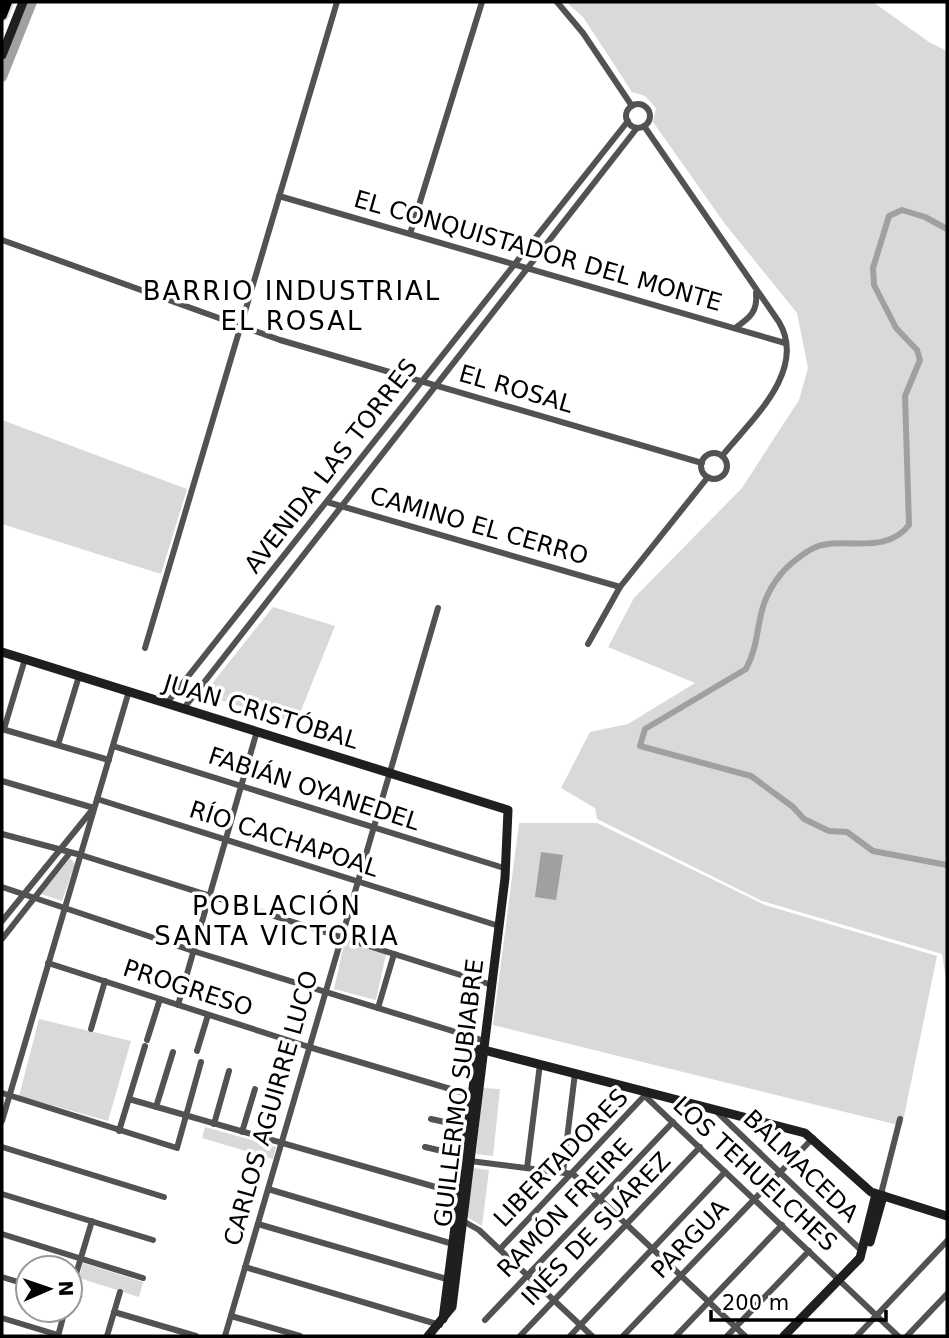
<svg xmlns="http://www.w3.org/2000/svg" width="949" height="1338" viewBox="0 0 949 1338" font-family="'DejaVu Sans',sans-serif">
  <rect width="100%" height="100%" fill="#fff"/>
  <g fill="#d9d9d9">
    <polygon points="566,2 873,2 929,42 947,51 947,986 942,954 762,901 597,819 595,808 561,788 590,732 628,724 695,683 608,647 634,598 742,488 799,400 808,368 797,313 725,224 653,122 656,108 645,96 632,92 583,17"/>
    <polygon points="2,420 187,489 161,574 2,524"/>
    <polygon points="273,607 335,626 296,723 203,695"/>
    <polygon points="519,823 597,823 765,905 937,956 902,1126 493,1025"/>
    <polygon points="70,858 75,864 62,901 41,894"/>
    <polygon points="348,943 386,954 376,1000 334,989 344,944"/>
    <polygon points="39,1019 131,1041 108,1121 19,1096"/>
    <polygon points="483,1088 500,1089 493,1156 476,1154"/>
    <polygon points="205,1127 276,1147 273,1159 202,1138"/>
    <polygon points="473,1168 489,1170 482,1226 466,1216"/>
    <polygon points="83,1263 143,1282 139,1297 79,1278"/>
  </g>
  <polygon fill="#a0a0a0" points="541,852 563,855 556,900 535,897"/>
  <g fill="none" stroke-linecap="round" stroke-linejoin="round">
    <path stroke="#a0a0a0" stroke-width="6" d="M947 229 925 217 902 210 889 216 873 268 874 285 896 328 917 350 920 360 905 396 909 525C885 556 844 536 816 547 806 551 788 565 781 574 752 609 764 635 746 669L645 729 640 746 751 776 793 807 804 819 829 831 847 832 873 851 947 865"/>
    <polyline stroke="#a0a0a0" stroke-width="10" points="2,77 32,2"/>
    <defs>
      <polyline id="highway" points="2,15 7,2"/>
    </defs>
    <use href="#highway" stroke="#dbdbdb" stroke-width="14"/>
    <g stroke="#525252" stroke-width="6">
      <polyline points="557,2 583,33 632,106"/>
      <circle cx="638" cy="116" r="12"/>
      <path d="M644 126 779 322C808 371 750 421 722 456"/>
      <polyline points="279,196 785,343"/>
      <polyline points="410,234 482,2"/>
      <polyline points="2,240 280,340 702,463"/>
      <path d="M735 328C750 318 758 311 756 293"/>
      <circle cx="714" cy="466" r="13"/>
      <polyline points="327,502 620,587"/>
      <polyline points="588,644 620,587 708,477"/>
      <polyline points="145,648 337,2"/>
      <polyline points="167,703 628,121"/>
      <polyline points="184,708 637,128"/>
      <polyline points="2,729 109,760"/>
      <polyline points="4,729 25,659"/>
      <polyline points="58,745 79,676"/>
      <polyline points="113,746 504,868"/>
      <polyline points="2,781 94,808"/>
      <polyline points="97,799 499,926"/>
      <polyline points="2,834 81,855 492,985"/>
      <polyline points="2,887 193,951 485,1041"/>
      <polyline points="2,921 93,809"/>
      <polyline points="2,939 69,854"/>
      <polyline points="48,963 309,1047 474,1096"/>
      <polyline points="178,1005 257,731"/>
      <polyline points="378,1008 394,954"/>
      <polyline points="91,1029 105,981"/>
      <polyline points="147,1040 160,999"/>
      <polyline points="197,1051 208,1015"/>
      <polyline points="2,1093 177,1148 201,1062"/>
      <polyline points="646,1097 898,1336"/>
      <polyline points="129,1099 460,1194"/>
      <polyline points="156,1107 173,1052"/>
      <polyline points="715,1110 862,1251"/>
      <polyline points="431,1119 468,1127"/>
      <polyline points="2,1121 129,691"/>
      <polyline points="214,1124 229,1071"/>
      <polyline points="119,1131 145,1046"/>
      <polyline points="242,1132 255,1089"/>
      <polyline points="2,1147 164,1197"/>
      <polyline points="425,1147 464,1156 470,1161 573,1174 745,1336"/>
      <polyline points="527,1168 540,1064"/>
      <polyline points="563,1172 575,1073"/>
      <polyline points="268,1189 453,1244"/>
      <polyline points="2,1194 153,1240"/>
      <polyline points="883,1196 882,1190 900,1119"/>
      <polyline points="463,1221 479,1230 592,1336"/>
      <polyline points="258,1224 450,1280"/>
      <polyline points="2,1234 143,1278"/>
      <polyline points="500,1249 647,1093"/>
      <polyline points="245,1267 440,1325"/>
      <polyline points="2,1277 28,1285"/>
      <polyline points="70,1294 92,1221"/>
      <polyline points="114,1312 196,1336"/>
      <polyline points="231,1316 300,1336"/>
      <polyline points="2,1318 58,1335"/>
      <polyline points="485,1320 673,1122"/>
      <polyline points="58,1336 65,1310"/>
      <polyline points="107,1336 120,1292"/>
      <polyline points="225,1336 438,608"/>
      <polyline points="520,1336 700,1147"/>
      <polyline points="570,1336 725,1172"/>
      <polyline points="623,1336 813,1138"/>
      <polyline points="676,1336 782,1225"/>
      <polyline points="727,1336 809,1251"/>
      <polyline points="857,1336 947,1241"/>
      <polyline points="907,1336 947,1294"/>
    </g>
    <g stroke="#1f1f1f" stroke-width="9">
      <polyline points="2,55 23,2"/>
      <polyline points="2,652 508,810 505,878 452,1307 428,1336"/>
      <polyline points="480,1049 805,1133 871,1192 947,1216"/>
      <polyline points="870,1242 883,1196"/>
      <polyline points="443,1319 478,1050"/>
      <polyline points="784,1336 860,1258 876,1194"/>
    </g>
    <use href="#highway" stroke="#000" stroke-width="10"/>
  </g>
  <g text-anchor="middle" stroke-width="7" stroke-linejoin="round" paint-order="stroke">
    <g font-size="24" fill="#000" stroke="#fff">
      <text transform="translate(538 251) rotate(16)" y="8">EL CONQUISTADOR DEL MONTE</text>
      <text transform="translate(516 389) rotate(16)" y="8">EL ROSAL</text>
      <text transform="translate(331 466) rotate(-52)" y="8">AVENIDA LAS TORRES</text>
      <text transform="translate(479 526) rotate(16)" y="8">CAMINO EL CERRO</text>
      <text transform="translate(261 712) rotate(17)" y="8">JUAN CRISTÓBAL</text>
      <text transform="translate(314 789) rotate(18)" y="8">FABIÁN OYANEDEL</text>
      <text transform="translate(284 839) rotate(18)" y="8">RÍO CACHAPOAL</text>
      <text transform="translate(188 988) rotate(18)" y="8">PROGRESO</text>
      <text transform="translate(459 1093) rotate(-83)" y="8">GUILLERMO SUBIABRE</text>
      <text transform="translate(271 1108) rotate(-74)" y="8">CARLOS AGUIRRE LUCO</text>
      <text transform="translate(561 1158) rotate(-46)" y="8">LIBERTADORES</text>
      <text transform="translate(801 1166) rotate(44)" y="8">BALMACEDA</text>
      <text transform="translate(755 1174) rotate(43)" y="8">LOS TEHUELCHES</text>
      <text transform="translate(565 1208) rotate(-46)" y="8">RAMÓN FREIRE</text>
      <text transform="translate(596 1229) rotate(-46)" y="8">INÉS DE SUÁREZ</text>
      <text transform="translate(690 1239) rotate(-46)" y="8">PARGUA</text>
    </g>
    <g font-size="26" letter-spacing="2" fill="#000" stroke="#fff">
      <text x="292" y="300">BARRIO INDUSTRIAL<tspan x="292" dy="30">EL ROSAL</tspan></text>
      <text x="277" y="915">POBLACIÓN<tspan x="277" dy="30">SANTA VICTORIA</tspan></text>
    </g>
  </g>
  <rect width="949" height="1338" fill="none" stroke="#000000" stroke-width="7"/>
  <g transform="translate(49 1289) rotate(88)"><circle r="33" fill="#ffffff" stroke="#999999" stroke-width="2"/>
  <path d="M0-5L12 26L0 18L-12 26Z" fill="#000000"/>
  <text y="-10" font-size="19" font-weight="bold" text-anchor="middle" fill="#000000">N</text>
  </g>
  <path d="M711 1310v10h175v-10" fill="none" stroke="#000000" stroke-width="3.5"/>
  <text x="722" y="1310" font-size="21" fill="#000000" stroke="#ffffff" stroke-width="5" paint-order="stroke">200 m</text>
</svg>
